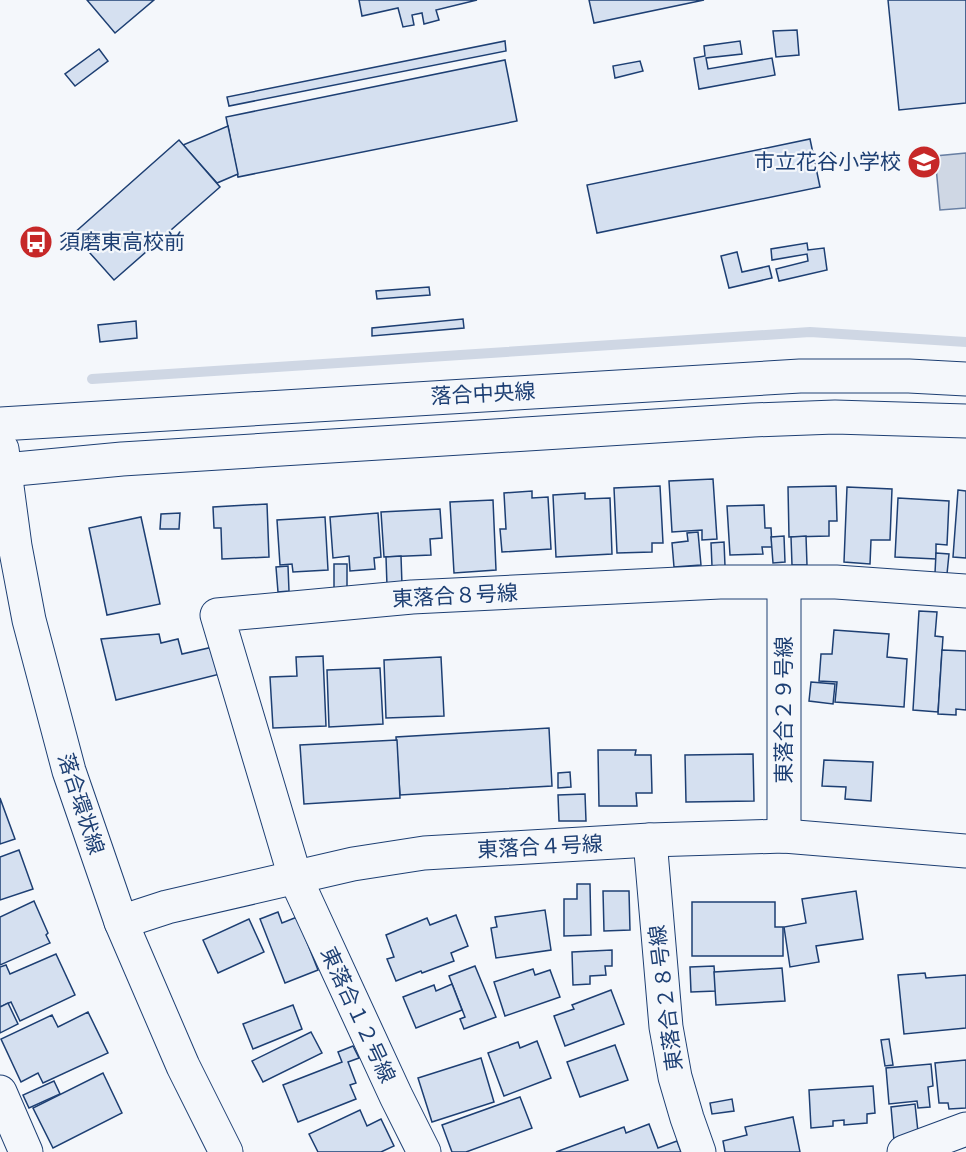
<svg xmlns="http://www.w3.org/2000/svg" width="966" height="1152" viewBox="0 0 966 1152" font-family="'Source Sans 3','Noto Sans JP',sans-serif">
  <rect width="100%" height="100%" fill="#f4f7fb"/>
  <polygon fill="#cfd7e4" stroke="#687fa3" stroke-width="1.5" points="966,153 966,208 940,210 935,156"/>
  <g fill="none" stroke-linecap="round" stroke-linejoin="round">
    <polyline stroke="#cfd7e4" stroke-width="10" points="92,379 810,332 966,342"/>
  </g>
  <g fill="#d5e0f0" stroke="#1d3f73" stroke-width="1.5">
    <polygon points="87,0 154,0 115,33"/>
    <polygon points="359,0 477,0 436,10 439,20 424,24 422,13 412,15 414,25 403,27 398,8 362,16"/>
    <polygon points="589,0 704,0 594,23"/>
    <polygon points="888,0 966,0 966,103 899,110"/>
    <polygon points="797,30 799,55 776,57 773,31"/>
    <polygon points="505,41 506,51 229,106 227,97"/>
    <polygon points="740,41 742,54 706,58 708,69 772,58 775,75 699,89 694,58 705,56 704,46"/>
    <polygon points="99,49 108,61 75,86 65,74"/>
    <polygon points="505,60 517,121 238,177 226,117"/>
    <polygon points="640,61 643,71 615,78 613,66"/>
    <polygon points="228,126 238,174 217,183 183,145"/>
    <polygon points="810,139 820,187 597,233 587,185"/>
    <polygon points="179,140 220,187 114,280 73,234"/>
    <polygon points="807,243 808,250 824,248 827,270 779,281 776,269 808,261 807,254 772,260 771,249"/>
    <polygon points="737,252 742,272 769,266 772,278 729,288 721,256"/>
    <polygon points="429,287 430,295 377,299 376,291"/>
    <polygon points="463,319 464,328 372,336 372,328"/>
    <polygon points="136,321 137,338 100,342 98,325"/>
    <polygon points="713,479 717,539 702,540 702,530 672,532 669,481"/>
    <polygon points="660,486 663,543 652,543 652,552 617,553 614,488"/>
    <polygon points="836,486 837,521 829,521 829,536 789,537 788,487"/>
    <polygon points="847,487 892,489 890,540 871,540 870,564 844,562"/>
    <polygon points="958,490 966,491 966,558 953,557"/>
    <polygon points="532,491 532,498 548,497 551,549 502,552 500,529 506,529 504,493"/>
    <polygon points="585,493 585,499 610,498 612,554 556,557 553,495"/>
    <polygon points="898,498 949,501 947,545 936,544 936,559 895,557"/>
    <polygon points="493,500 496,570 454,573 450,502"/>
    <polygon points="267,504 269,557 222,559 221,528 214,528 213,507"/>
    <polygon points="764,505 765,528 771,528 772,547 762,547 763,554 730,555 727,506"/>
    <polygon points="440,509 442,538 430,539 431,555 384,557 381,512"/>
    <polygon points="180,513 179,529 160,529 161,514"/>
    <polygon points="378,513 381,557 374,558 375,569 350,571 349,556 333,558 330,517"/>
    <polygon points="141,517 160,604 107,615 89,528"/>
    <polygon points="325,517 328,570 293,572 292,564 280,565 277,520"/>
    <polygon points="698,532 701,565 674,567 672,543 688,541 687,533"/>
    <polygon points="784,536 785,562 773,563 771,537"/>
    <polygon points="806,536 807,565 792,565 791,537"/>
    <polygon points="724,542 725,566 712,566 711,543"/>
    <polygon points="936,553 949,554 947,574 935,573"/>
    <polygon points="401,556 402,585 387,586 386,557"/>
    <rect x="334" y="564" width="13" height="24"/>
    <polygon points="288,566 289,591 278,592 276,567"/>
    <polygon points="919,611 937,612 935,636 943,637 938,712 913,710"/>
    <polygon points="834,630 889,634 887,657 907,659 904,707 835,702 837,682 819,681 821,654 832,654"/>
    <polygon points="159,634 161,643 178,639 182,654 213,647 220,674 116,700 101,639"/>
    <polygon points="942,650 966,651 966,710 956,709 956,715 938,714"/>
    <polygon points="323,656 326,726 273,728 270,677 297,676 296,657"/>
    <polygon points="441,657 444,716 386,718 384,660"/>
    <polygon points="380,668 383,724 329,727 327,670"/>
    <polygon points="811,682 835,684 833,704 809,701"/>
    <polygon points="549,728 552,786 400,795 396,737"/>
    <polygon points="397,740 400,798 304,804 300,745"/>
    <polygon points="598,750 636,750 635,755 651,755 652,793 636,793 637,806 599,806"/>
    <polygon points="753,754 754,801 686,802 685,755"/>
    <polygon points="824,760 873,762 871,801 845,799 846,787 822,786"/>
    <polygon points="570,772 571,787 558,788 558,773"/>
    <polygon points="585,794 586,821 559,821 558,795"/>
    <polygon points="0,798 15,839 0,844"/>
    <polygon points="19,850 33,889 0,900 0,857"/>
    <polygon points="577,884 590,884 591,935 564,936 564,899 577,899"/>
    <polygon points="603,891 629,891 630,930 604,931"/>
    <polygon points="856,891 863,939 816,946 819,962 790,967 784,927 806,923 802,899"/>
    <polygon points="34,901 48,933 46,935 50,943 0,965 0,917"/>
    <polygon points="692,902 775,902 775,927 783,927 783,956 692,956"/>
    <polygon points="545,910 551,950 496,958 491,928 497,927 495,917"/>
    <polygon points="278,912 282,923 297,917 318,970 285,983 260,919"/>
    <polygon points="456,915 468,946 451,953 454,961 422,973 421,971 396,981 387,959 394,957 386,935 427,918 430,925"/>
    <polygon points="249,919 264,952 218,973 203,940"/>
    <polygon points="612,950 612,966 605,966 606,975 590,976 590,984 573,985 572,952"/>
    <polygon points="56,954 75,995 20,1021 11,1002 0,1007 0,967 6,965 10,974"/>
    <polygon points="475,966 496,1017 464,1029 460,1019 465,1017 449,976"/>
    <polygon points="714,966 716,991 691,992 690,967"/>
    <polygon points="782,968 785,1001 716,1005 714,972"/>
    <polygon points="533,969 535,975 550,970 560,997 505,1016 494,982"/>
    <polygon points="925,973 926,978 966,975 966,1028 904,1034 898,975"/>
    <polygon points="452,984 462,1010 416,1028 403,997 434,985 436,991"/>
    <polygon points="611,990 624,1024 565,1046 554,1016 574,1009 572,1005"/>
    <polygon points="8,1003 18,1024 0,1033 0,1007"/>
    <polygon points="293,1005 302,1029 253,1049 243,1024"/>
    <polygon points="88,1012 108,1053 43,1083 38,1073 21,1082 1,1039 52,1015 58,1027"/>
    <polygon points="311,1032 322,1053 263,1082 252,1061"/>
    <polygon points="889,1039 893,1065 885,1066 881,1040"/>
    <polygon points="537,1041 551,1078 504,1096 488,1053 518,1042 520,1048"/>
    <polygon points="615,1045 628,1080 580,1097 567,1062"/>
    <polygon points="353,1046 359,1058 348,1062 356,1083 350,1085 356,1099 298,1122 283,1085 342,1062 338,1052"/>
    <polygon points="481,1058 494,1102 432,1122 418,1078"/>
    <polygon points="966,1060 966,1108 949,1109 948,1103 939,1103 935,1063"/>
    <polygon points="931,1064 933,1086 928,1087 930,1107 918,1108 917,1101 889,1104 886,1068"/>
    <polygon points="103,1073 122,1113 53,1148 33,1108"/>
    <polygon points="54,1081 60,1094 29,1108 23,1095"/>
    <polygon points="873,1086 875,1113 867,1114 867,1123 844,1125 844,1120 833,1121 833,1126 811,1128 809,1090"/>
    <polygon points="520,1097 532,1128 466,1152 452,1152 442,1125"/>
    <polygon points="732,1099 734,1111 712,1114 710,1103"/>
    <polygon points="915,1104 918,1132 894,1141 891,1107"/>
    <polygon points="360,1110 367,1126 381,1119 394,1146 381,1152 318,1152 309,1134"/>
    <polygon points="793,1117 800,1152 725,1152 723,1141 747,1135 745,1127"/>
    <polygon points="649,1124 658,1148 677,1141 681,1152 556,1152 624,1127 626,1133"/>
  </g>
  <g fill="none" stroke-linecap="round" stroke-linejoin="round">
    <defs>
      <g id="minor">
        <polyline points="0,424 800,376 909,376 966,379"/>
        <polyline points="2,449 15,546 29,620 69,771 121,922 183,1066 226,1152"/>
        <polyline points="5,470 122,459 753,420 835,417 966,421"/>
        <polyline points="784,836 784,583"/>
        <polyline points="650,840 666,1027 675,1077 687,1118 699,1152"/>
        <polyline points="121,922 167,907 353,864 424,853 650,840 784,836 966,851"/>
        <polyline points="0,1092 26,1152"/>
        <polyline points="424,1152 396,1096 295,877 217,615 412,597 720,582 836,582 966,591"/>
        <polyline points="904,1152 966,1129"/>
      </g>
    </defs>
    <use href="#minor" stroke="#1d3f73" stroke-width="35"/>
    <use href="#minor" stroke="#f4f7fb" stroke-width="33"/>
  </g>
  <defs>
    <symbol id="school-disc" viewBox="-11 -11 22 22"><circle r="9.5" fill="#c62828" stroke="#f4f7fb"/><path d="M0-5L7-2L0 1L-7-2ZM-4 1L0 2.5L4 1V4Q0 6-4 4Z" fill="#fff"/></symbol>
    <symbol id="bus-disc" viewBox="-11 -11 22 22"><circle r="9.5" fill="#c62828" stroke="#f4f7fb"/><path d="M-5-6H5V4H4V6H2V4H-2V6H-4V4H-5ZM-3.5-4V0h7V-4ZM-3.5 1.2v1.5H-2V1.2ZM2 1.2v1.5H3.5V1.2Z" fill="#fff"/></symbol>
  </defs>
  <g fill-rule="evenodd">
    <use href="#school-disc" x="905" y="143" width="38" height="38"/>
    <use href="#bus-disc" x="17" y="223" width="38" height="38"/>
  </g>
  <g text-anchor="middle" stroke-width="4.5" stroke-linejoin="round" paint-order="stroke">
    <g font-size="21" fill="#1d3f73" stroke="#f4f7fb" text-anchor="end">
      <text x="901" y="169">市立花谷小学校</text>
      <text x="59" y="249" text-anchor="start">須磨東高校前</text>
    </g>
    <g font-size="21" fill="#1d3f73" stroke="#f4f7fb">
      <text transform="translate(483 394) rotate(-3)" y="7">落合中央線</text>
      <text transform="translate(455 596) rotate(-3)" y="7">東落合８号線</text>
      <text transform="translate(784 710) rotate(-90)" y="7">東落合２９号線</text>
      <text transform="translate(81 804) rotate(72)" y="7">落合環状線</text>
      <text transform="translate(540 847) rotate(-3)" y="7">東落合４号線</text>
      <text transform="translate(666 998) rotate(-97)" y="7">東落合２８号線</text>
      <text transform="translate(358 1015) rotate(65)" y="7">東落合１２号線</text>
    </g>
  </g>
</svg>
